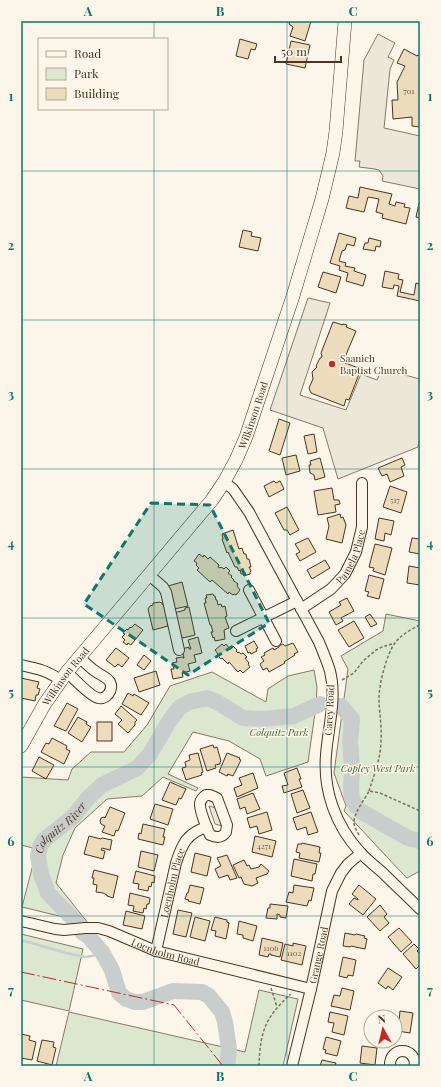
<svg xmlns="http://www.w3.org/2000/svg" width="441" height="1087" viewBox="0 0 441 1087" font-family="'Playfair Display',serif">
  <rect width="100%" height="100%" fill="#fbf6e9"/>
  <g fill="#dce7d0" stroke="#887966">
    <polygon points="386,614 420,621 420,871 407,878 402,873 344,811 346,806 334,773 348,669 341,656 383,631"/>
    <polygon points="314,670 317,687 316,706 308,762 266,776 260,759 229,741 193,732 168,774 198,788 196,791 163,777 142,796 107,799 75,828 63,855 56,883 88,923 22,907 37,849 21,845 21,777 68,780 72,769 91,752 124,752 147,725 170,686 212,672 266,702 268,689 288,676"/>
    <polygon points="21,934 83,949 69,1011 21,1000"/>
    <polygon points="259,990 298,999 283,1066 56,1066 69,1012 245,1052"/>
  </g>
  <g fill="#ede7d9" stroke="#887966">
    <polygon points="378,34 395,43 388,57 394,60 390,69 384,128 420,136 420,189 382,181 383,176 379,170 375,169 359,167 360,161 355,161 364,60"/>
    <polygon points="308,298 330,303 300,395 346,410 361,374 377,380 382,369 420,379 420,437 418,447 338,479 323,428 270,410"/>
    <polygon points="209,806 216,808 222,826 215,824"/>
  </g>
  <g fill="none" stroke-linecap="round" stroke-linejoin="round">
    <polyline stroke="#c9cecd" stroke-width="2.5" points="21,940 66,953 85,957 103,954"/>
    <g stroke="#c9cecd" stroke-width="16">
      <polyline points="341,706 352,719 350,742 352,767 351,788 352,798 356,806"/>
      <polyline points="362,812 408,838 420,841"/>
      <path id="s1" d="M227 1066 229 1049 225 1022 222 1012 209 996 202 992 173 991 143 1002H135L126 999 119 993 112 970 102 952 88 936 82 932 76 922 48 893 41 874 38 856 40 847 44 840 73 817 88 798 102 785 137 768 150 754 168 723 179 708 189 702 207 698 217 702 243 718 262 719 294 716 320 704"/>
    </g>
  </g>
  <g fill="#ecdcbc" stroke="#4a3520">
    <polygon points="290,21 311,21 305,41 290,36 293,27 289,24"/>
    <polygon points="240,39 257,44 255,50 251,49 248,59 236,56"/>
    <polygon points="291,41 310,45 305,68 286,64"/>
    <polygon points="404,49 417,56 418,55 420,56 420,127 412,126 412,117 393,119 392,100 398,100 397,82 405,66 397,63"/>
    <polygon points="360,187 392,194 389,204 395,206 396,202 405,204 404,207 410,208 406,224 382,218 383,214 376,212 379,199 368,197 364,212 346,208 349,196 358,198"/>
    <polygon points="419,203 420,203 420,218 416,217"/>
    <polygon points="243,230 252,232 251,236 261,238 258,251 239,247"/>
    <polygon points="339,233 356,238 354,246 347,244 345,250 342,251 339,261 346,263 345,266 355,268 354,271 366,275 363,286 346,281 348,273 339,270 340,266 330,263"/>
    <polygon points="369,238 381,241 380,247 376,246 375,251 363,249 365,243 368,243"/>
    <polygon points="385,271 399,274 398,279 403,280 400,292 414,295 416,283 420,284 420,301 397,296 399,286 394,285 393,289 382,287"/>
    <polygon points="323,272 341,277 336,293 318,287"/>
    <polygon points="333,322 343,325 343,324 347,325 346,327 356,331 343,362 361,369 349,400 346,399 344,406 311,393 309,388 313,379 312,372 317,367 316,366 320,358 321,358 322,356 321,353"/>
    <polygon points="279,419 290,423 280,455 269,451"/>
    <polygon points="314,434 317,452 308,454 304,436"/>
    <polygon points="296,455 300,471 286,475 282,458"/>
    <polygon points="320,458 325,477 315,480 314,475 310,473 309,465 311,465 310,461"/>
    <polygon points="402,458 405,465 401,467 404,476 390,482 387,474 382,476 378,468"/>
    <polygon points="274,481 276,483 280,481 284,489 269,497 264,486"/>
    <polygon points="390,486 407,492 401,513 383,507"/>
    <polygon points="332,488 334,500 339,500 340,504 335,505 336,512 318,515 314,491"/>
    <polygon points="287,507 299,530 290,535 287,530 284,530 275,513"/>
    <polygon points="340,514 341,518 343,517 346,525 342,543 326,539 329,526 327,518"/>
    <polygon points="379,518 394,521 391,535 385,533 384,541 375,539"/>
    <polygon points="233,530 239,549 242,548 244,554 246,554 247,559 249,559 251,567 249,567 251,571 250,572 250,574 244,576 243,574 241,574 240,570 239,571 237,567 235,567 228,552 227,553 222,539 223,539 222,534"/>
    <polygon points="308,538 316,552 300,561 296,554 300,552 295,544"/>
    <polygon points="412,538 420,539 420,554 409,552"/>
    <polygon points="375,544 392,548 385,575 373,571 374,568 369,567"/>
    <polygon points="199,554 203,557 204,555 208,559 210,557 219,565 218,567 220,568 221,567 224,569 226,567 230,571 228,573 232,576 231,577 234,580 233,580 238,584 237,586 240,590 236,595 234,594 233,595 229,592 228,594 212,580 210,582 197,570 199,568 196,565 197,563 194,561"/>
    <polygon points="325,560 330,568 312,579 307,570"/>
    <polygon points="409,566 420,568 420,585 407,583"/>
    <polygon points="369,575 384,579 379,599 367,596 369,592 365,591"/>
    <polygon points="182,582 188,606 174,609 168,586"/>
    <polygon points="213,594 214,596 215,596 216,600 217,600 218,605 221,604 222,607 225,606 227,616 225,617 229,628 224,630 225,639 215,641 214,637 213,638 211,632 213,632 211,625 210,625 204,603 206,603 205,598 207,598 206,595"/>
    <polygon points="347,598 354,611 341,618 343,621 336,625 329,612 341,605 339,602"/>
    <polygon points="160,602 161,603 162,603 163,605 164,605 168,624 167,624 168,626 153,630 148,609 150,606 153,605 153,603"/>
    <polygon points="189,607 195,635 183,638 183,637 180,638 174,613 185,610 185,608"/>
    <polygon points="370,614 377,624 371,627 365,617"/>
    <polygon points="354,621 364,638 349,647 338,630"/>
    <polygon points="135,624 143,630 131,645 128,643 127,645 123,642 125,640 122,637 125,634 123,633 127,629 128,630 130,627 131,628"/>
    <polygon points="198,637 202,653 194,655 196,662 188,664 190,671 182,673 183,677 173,679 171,669 174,669 172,663 177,662 176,658 183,657 183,658 184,658 182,649 189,647 189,649 191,649 188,640"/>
    <polygon points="254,641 258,648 256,649 257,651 251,654 250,652 248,653 245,646"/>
    <polygon points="293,643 298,652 294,654 295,655 284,662 285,663 269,672 267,668 263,670 260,664 264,661 261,657 265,655 264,653 273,648 274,650 279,647 279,646 283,644 285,646"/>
    <polygon points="222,644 224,646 226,644 230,649 233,646 237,650 236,651 238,653 239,652 241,654 243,653 247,657 245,658 249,663 248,664 250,667 243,673 240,670 238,672 229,662 228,664 222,658 221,659 217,655 218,654 215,650"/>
    <polygon points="116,648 129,658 122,667 118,664 115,667 106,660"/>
    <polygon points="144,655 151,661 144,670 137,665"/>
    <polygon points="156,671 160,685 139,692 134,678"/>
    <polygon points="21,678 39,682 37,688 40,689 38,695 36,695 35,701 21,698"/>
    <polygon points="128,693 133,696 134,694 149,703 141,715 122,704"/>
    <polygon points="67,703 78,709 66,731 54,726"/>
    <polygon points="121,706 137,720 135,722 135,725 128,733 118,724 122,720 115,714"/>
    <polygon points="78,717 87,722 86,724 91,727 82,742 68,733"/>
    <rect x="97" y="722" width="15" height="19"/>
    <polygon points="52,738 67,746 66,749 70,751 64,764 41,752 46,743 49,744"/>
    <polygon points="213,745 214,748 217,747 221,761 220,762 220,764 215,765 216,768 207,771 200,749"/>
    <polygon points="198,753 203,772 201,773 202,775 186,780 182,768 186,767 185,762 190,760 189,755"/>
    <polygon points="227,753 240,758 239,759 241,760 233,776 228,774 227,776 219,772"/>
    <polygon points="39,757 54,765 46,779 32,771"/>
    <polygon points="297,768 301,779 299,779 302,787 284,793 282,786 288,785 284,773"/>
    <polygon points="253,773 258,788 237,797 234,788 242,785 239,778"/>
    <polygon points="170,782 186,789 181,799 179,798 176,805 162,800"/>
    <polygon points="303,790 310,808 297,813 291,794"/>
    <polygon points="253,793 260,809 247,814 245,807 240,809 237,799"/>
    <polygon points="155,804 173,809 168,825 150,819"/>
    <polygon points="110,807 125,813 118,831 116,830 114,836 102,832 105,826 101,824 100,821 101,818 104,817 105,818"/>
    <polygon points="267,812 272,830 259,834 257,826 250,828 247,818"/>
    <polygon points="311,812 318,832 308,835 306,827 297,830 293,818"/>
    <polygon points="143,824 165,829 163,837 165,837 163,845 138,839 139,833 141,834"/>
    <polygon points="89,836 101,839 102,838 112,840 110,850 102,848 101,850 105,851 103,859 84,854"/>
    <polygon points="255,836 276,841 272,857 252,852"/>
    <polygon points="302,843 320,847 319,853 321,853 319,862 299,858 300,853 296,852 298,844 302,844"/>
    <polygon points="141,851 158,855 154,871 138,867"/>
    <polygon points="195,853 211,857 207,876 191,872"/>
    <polygon points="227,855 237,878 230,880 228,875 219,878 215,869 221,866 217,858"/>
    <polygon points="294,859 317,864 315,874 313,874 312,881 291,876"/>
    <polygon points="244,860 247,866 249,865 251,869 259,867 261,864 269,871 267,874 256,878 258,883 252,886 244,884 241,877 239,878 233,865"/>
    <polygon points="94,870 118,876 113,898 107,896 107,895 103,893 96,892 97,885 93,884 94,878 92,878"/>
    <polygon points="136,871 155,876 154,883 152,882 151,887 149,886 148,891 138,889 139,884 133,883"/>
    <polygon points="190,885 204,888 200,904 188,901 189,900 185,899 187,893 188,893"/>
    <polygon points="294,885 314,888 311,901 309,900 307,906 286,902 289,892 293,893"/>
    <polygon points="359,885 376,899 363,915 349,904 354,898 358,900 358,899 352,894"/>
    <polygon points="130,893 150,898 149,904 147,904 146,909 144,908 143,913 133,911 134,906 128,905"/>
    <polygon points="270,904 288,906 286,918 280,917 280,915 277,914 277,919 266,918 268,908 270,908"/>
    <polygon points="380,905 387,914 384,917 389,923 380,931 367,917"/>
    <polygon points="178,910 192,913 186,937 173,934"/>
    <polygon points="126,911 145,916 142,929 123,925"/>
    <polygon points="195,917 210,921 205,941 190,937"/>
    <polygon points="215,917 227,920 227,922 229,923 226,939 215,936 216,931 211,930"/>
    <polygon points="239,921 257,926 253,941 243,938 243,935 237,934"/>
    <polygon points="399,928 412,942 401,952 388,937"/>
    <polygon points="345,933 355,935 356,934 365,936 364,938 367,939 365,949 351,946 350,947 343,946"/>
    <polygon points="262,938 283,943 280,957 271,955 271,954 269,954 268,957 259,955"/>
    <polygon points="293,943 306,946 302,965 281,960 285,944 293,946"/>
    <polygon points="414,944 419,949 417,951 420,954 420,965 416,969 403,954"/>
    <polygon points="343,957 356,960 353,976 348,975 347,978 339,976"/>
    <polygon points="388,968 402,977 393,990 388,986 386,989 378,983"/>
    <polygon points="342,988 354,991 350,1010 331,1006 334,995 340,996"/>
    <polygon points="400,1011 413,1013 410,1033 398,1031"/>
    <polygon points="330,1012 348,1016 344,1035 332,1032 334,1023 328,1022"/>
    <polygon points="21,1034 30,1036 29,1040 36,1042 32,1060 21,1058"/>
    <polygon points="326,1037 341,1041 337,1056 325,1053 326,1050 323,1049"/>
    <polygon points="42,1040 54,1042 53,1047 56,1048 52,1065 37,1061"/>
    <polygon points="362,1046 377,1048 375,1065 360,1063"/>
    <polygon points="322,1060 336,1063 335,1066 320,1066"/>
  </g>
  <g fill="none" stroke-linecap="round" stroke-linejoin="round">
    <defs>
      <g id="minor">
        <path d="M224 482 233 489 249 512 319 642C323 652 327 661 330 671 337 699 328 727 326 755 323 791 336 826 360 852 367 860 375 866 383 873 395 885 408 897 420 909"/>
        <polyline points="149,575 163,587 166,592 179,650"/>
        <polyline points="249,590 276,641"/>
        <path id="s2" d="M301 609 331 589 345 574 356 552 362 527V483"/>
        <polyline points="236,631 297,601"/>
        <path d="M21 665C39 669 45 670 61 680"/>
        <path d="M67 672C73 678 90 696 98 698 106 700 114 690 110 682 107 677 100 675 95 671 89 667 84 661 79 657"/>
        <path d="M206 795H210L217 798 227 825 226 832C222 838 217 838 210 835 207 829 199 809 200 803 201 799 203 797 206 795Z"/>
        <path id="s3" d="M21 921 55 929 64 930 85 928H98L109 931 156 951 311 989"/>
        <path id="s4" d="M156 951 176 863C182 844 187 833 207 827"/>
        <path id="s5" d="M292 1066 311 989 332 891 341 873 348 864 361 853"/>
        <path d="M390 1066C389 1046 416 1046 415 1066"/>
      </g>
      <g id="major">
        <path id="s6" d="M21 746 44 705 67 672 212 500 224 482 236 460 246 437 293 296 322 199 333 153 336 131 345 21"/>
      </g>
    </defs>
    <use href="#minor" stroke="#4a3520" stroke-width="12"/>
    <use href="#major" stroke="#4a3520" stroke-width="14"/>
    <g stroke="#7f6f5c" stroke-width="1.5" stroke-dasharray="3 2" stroke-linecap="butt">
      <polyline points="342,680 354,673 363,661 376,650 382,647 395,643"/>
      <path d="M369 791C374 775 381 758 381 740 382 726 379 712 379 698 379 684 387 653 395 643 401 635 411 629 420 625"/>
      <path d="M359 835C357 831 354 827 354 823 353 814 365 799 369 791L380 793 420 811"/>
      <polyline points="271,988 277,1007"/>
      <path d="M259 1066C260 1032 265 1017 291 994"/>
    </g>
    <use href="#minor" stroke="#fbf6e9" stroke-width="10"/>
    <use href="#major" stroke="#fbf6e9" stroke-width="13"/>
    <polyline stroke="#c62828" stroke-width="1" stroke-dasharray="14 3 2 3" stroke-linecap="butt" points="21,972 174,1005 223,1066"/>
  </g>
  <path fill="#0f766e" fill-opacity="0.2" stroke="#0f766e" stroke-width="3" stroke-dasharray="8 5" stroke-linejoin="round" d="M151 503 210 505 269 623 188 675 84 604Z"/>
  <path fill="none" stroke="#0f766e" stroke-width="1" stroke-opacity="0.55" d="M154 21V39M287 21V1066M154 109V1066M21 171H420M21 320H420M21 469H420M21 618H420M21 767H420M21 916H420"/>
  <circle fill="#c62828" stroke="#fbf6e9" stroke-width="1.5" cx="332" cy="364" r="4"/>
  <g text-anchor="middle" stroke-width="3" stroke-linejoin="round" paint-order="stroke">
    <g font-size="8" fill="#725f47">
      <text x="409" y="94">701</text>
      <text x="395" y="503">517</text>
      <text x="264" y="849">4271</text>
      <text x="271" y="951">1106</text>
      <text x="294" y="956">1102</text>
    </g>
    <g font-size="10" fill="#4a3520" stroke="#fbf6e9" text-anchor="start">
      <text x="340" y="362">Saanich<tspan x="340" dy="12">Baptist Church</tspan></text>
    </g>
    <g font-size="10" fill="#4a3520" stroke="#fbf6e9">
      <text dy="4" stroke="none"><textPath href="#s6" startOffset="407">Wilkinson Road</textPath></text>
      <text dy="4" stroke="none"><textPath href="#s2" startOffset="75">Pamela Place</textPath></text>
      <text dy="4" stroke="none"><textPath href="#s6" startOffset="83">Wilkinson Road</textPath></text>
      <text transform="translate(329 710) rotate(-87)" y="4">Carey Road</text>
      <text dy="4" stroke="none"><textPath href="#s4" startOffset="70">Loenholm Place</textPath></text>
      <text dy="4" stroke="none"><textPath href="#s3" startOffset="150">Loenholm Road</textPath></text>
      <text dy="4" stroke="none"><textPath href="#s5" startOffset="114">Grange Road</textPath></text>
    </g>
    <g font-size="10" font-style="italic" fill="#436837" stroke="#fbf6e9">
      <text x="279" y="736">Colquitz Park</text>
      <text x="378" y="772">Copley West Park</text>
    </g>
    <g font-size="11" font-style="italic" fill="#4a3520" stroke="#fbf6e9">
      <text dy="4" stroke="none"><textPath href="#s1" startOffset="372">Colquitz River</textPath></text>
    </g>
  </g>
  <rect width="441" height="1087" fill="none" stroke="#fbf6e9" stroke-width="44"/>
  <rect x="38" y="38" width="130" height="72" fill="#fbf6e9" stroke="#b4a999"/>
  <rect x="46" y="51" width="20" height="6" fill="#fbf6e9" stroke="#b4a999"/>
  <text x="74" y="58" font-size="12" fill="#4a3520">Road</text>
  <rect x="46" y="68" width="20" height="12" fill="#dce7d0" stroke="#b4a999"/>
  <text x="74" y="78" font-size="12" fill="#4a3520">Park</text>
  <rect x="46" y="88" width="20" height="12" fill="#ecdcbc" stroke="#b4a999"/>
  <text x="74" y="98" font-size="12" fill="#4a3520">Building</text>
  <g transform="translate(383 1029) rotate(352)"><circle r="19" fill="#fbf6e9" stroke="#b4a999"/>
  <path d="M0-3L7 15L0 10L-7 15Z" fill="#c62828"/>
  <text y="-6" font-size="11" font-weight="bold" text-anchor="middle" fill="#4a3520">N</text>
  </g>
  <path d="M275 56v6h66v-6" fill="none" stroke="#4a3520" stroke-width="2"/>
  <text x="281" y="56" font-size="12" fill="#4a3520" stroke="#fbf6e9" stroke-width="3" paint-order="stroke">50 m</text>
  <rect x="22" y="22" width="397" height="1043" fill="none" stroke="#0f766e" stroke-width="1.5"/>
  <g font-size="13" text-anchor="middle" font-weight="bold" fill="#0f766e">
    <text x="88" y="16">A</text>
    <text x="220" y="16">B</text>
    <text x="353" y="16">C</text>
    <text x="11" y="101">1</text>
    <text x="430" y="101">1</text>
    <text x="11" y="250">2</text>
    <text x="430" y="250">2</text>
    <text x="11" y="399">3</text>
    <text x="430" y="399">3</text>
    <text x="11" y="548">4</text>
    <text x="430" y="548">4</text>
    <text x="11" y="697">5</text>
    <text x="430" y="697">5</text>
    <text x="11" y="846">6</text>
    <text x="430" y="846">6</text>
    <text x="11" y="995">7</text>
    <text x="430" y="995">7</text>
    <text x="88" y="1081">A</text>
    <text x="220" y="1081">B</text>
    <text x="353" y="1081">C</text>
  </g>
</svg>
